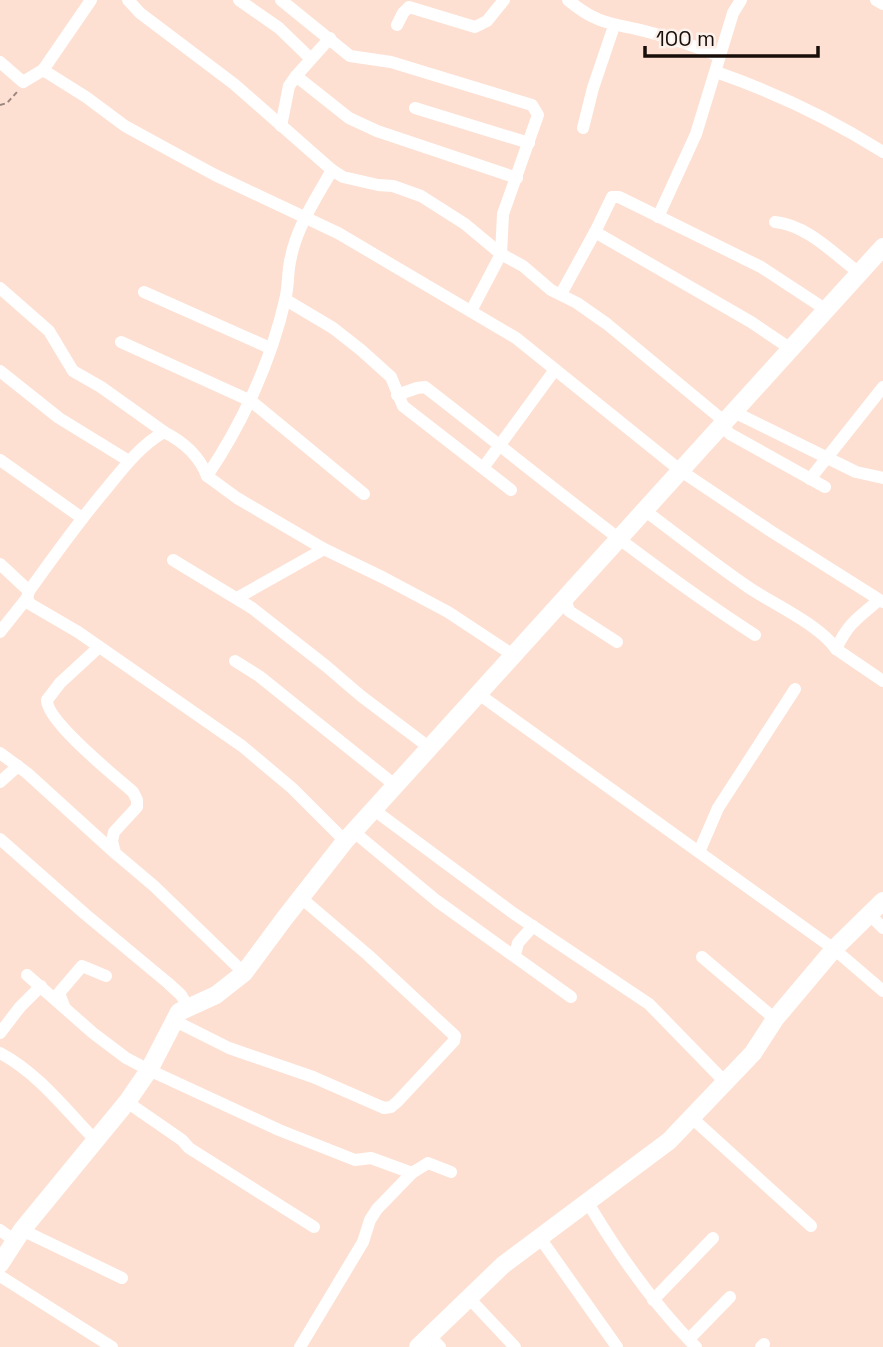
<svg xmlns="http://www.w3.org/2000/svg" width="883" height="1347" viewBox="0 0 883 1347" font-family="'Space Grotesk',sans-serif">
  <rect width="100%" height="100%" fill="#fde0d2"/>
  <g fill="none" stroke-linecap="round" stroke-linejoin="round">
    <polyline stroke="#9a867c" stroke-width="2" stroke-dasharray="5 3.5" stroke-linecap="butt" points="0,105 7,103 17,92"/>
    <g stroke="#fff" stroke-width="12">
      <polyline points="128,0 140,13 234,84 332,170"/>
      <polyline points="239,0 279,28 311,59"/>
      <polyline points="281,0 350,56 391,62 532,105 538,115 503,214 501,254 471,311"/>
      <path d="M568 0C602 28 614 22 652 33 675 39 697 47 719 56"/>
      <polyline points="876,0 883,4"/>
      <polyline points="397,25 403,13 409,7 475,27 487,21 504,0"/>
      <polyline points="0,62 23,82 43,70 86,97 125,126 167,149 215,175 338,233 516,338 681,471 769,530 883,602"/>
      <polyline points="43,70 91,0"/>
      <path d="M716 72C774 92 831 119 883 152"/>
      <polyline points="296,76 330,38"/>
      <polyline points="415,108 529,143"/>
      <polyline points="281,126 289,86 296,76 349,118 377,131 517,178"/>
      <polyline points="583,128 593,88 614,26"/>
      <polyline points="658,217 696,134 733,13 741,0"/>
      <path d="M775 222C807 225 834 254 858 272"/>
      <polyline points="595,232 612,197 619,197 761,267 825,309"/>
      <polyline points="0,288 49,331 73,371 101,387 164,432"/>
      <polyline points="144,292 270,348"/>
      <polyline points="561,294 595,232 751,322 791,349"/>
      <polyline points="286,300 333,328 361,350 391,377 403,406 511,490"/>
      <polyline points="121,342 251,401 364,494"/>
      <polyline points="0,371 59,418 129,461"/>
      <path d="M397 395 417 388 425 387C534 471 639 560 755 635"/>
      <polyline points="734,412 856,472 883,478"/>
      <polyline points="0,460 82,518"/>
      <polyline points="483,468 554,371"/>
      <polyline points="207,476 237,498 324,549 384,578 448,612 513,655"/>
      <polyline points="810,479 883,387"/>
      <path d="M644 510C679 536 713 563 748 587 773 604 820 625 836 649"/>
      <polyline points="173,560 252,608 326,666 361,696 430,748"/>
      <polyline points="0,564 29,591"/>
      <polyline points="237,598 324,549"/>
      <polyline points="565,599 569,611 617,642"/>
      <path d="M879 600C858 618 849 622 836 649L883 681"/>
      <polyline points="0,632 27,598"/>
      <path d="M99 647 60 683 47 700C46 721 116 777 133 792L137 800V807L114 832 112 841 115 853 154 886 244 973"/>
      <polyline points="235,661 259,676 396,786"/>
      <polyline points="480,695 834,949 883,991"/>
      <polyline points="0,753 27,773 115,853"/>
      <polyline points="0,782 18,766"/>
      <polyline points="374,810 513,913 649,1004 725,1082"/>
      <polyline points="354,832 437,901 571,997"/>
      <polyline points="0,839 85,914 168,983 181,995 188,1007"/>
      <path d="M345 841 292 788 242 746 78 632 30 604 27 598 29 591C54 556 79 521 107 488 124 467 141 445 164 432 184 442 199 455 207 476 242 424 271 362 285 300 289 286 287 271 291 257 297 226 317 197 332 170L343 177 378 185 393 186 421 196 465 224 501 254 523 266 551 290 577 303 607 324 725 422 726 430 730 434 825 487"/>
      <polyline points="699,852 718,808 795,689"/>
      <polyline points="869,914 883,928"/>
      <polyline points="515,955 518,943 533,926"/>
      <polyline points="702,957 775,1019"/>
      <polyline points="27,975 93,1033 126,1058 149,1070 279,1130 355,1160 371,1158 412,1173 428,1163 451,1172"/>
      <polyline points="64,1006 59,993 82,966 106,976"/>
      <polyline points="173,1020 229,1048 313,1077 384,1108 391,1107 397,1102 454,1041 455,1036 368,955 300,897"/>
      <polyline points="0,1033 20,1007 41,986"/>
      <path d="M0 1053C38 1073 66 1110 96 1141"/>
      <polyline points="127,1102 182,1140 189,1148 314,1227"/>
      <polyline points="692,1118 811,1226"/>
      <path d="M588 1203C619 1255 653 1304 696 1347"/>
      <polyline points="0,1230 15,1241"/>
      <polyline points="22,1230 122,1278"/>
      <polyline points="540,1238 617,1347"/>
      <polyline points="0,1276 112,1347"/>
      <polyline points="468,1297 515,1347"/>
      <polyline points="653,1300 713,1238"/>
      <polyline points="429,1335 440,1347"/>
      <polyline points="689,1339 730,1297"/>
      <polyline points="300,1347 363,1242 370,1220 377,1209 412,1173"/>
      <polyline points="761,1347 764,1344"/>
    </g>
    <g stroke="#fff" stroke-width="18">
      <polyline points="0,1264 22,1230 127,1102 149,1070 179,1012 216,995 244,973 284,919 345,841 883,247"/>
      <polyline points="418,1347 503,1265 669,1141 753,1053 775,1019 834,949 883,901"/>
    </g>
  </g>
  <path d="M645 46v10h173v-10" fill="none" stroke="#170e09" stroke-width="3.5"/>
  <text x="656" y="46" font-size="21" fill="#170e09" stroke="#fdf1ec" stroke-width="5" paint-order="stroke">100 m</text>
</svg>
